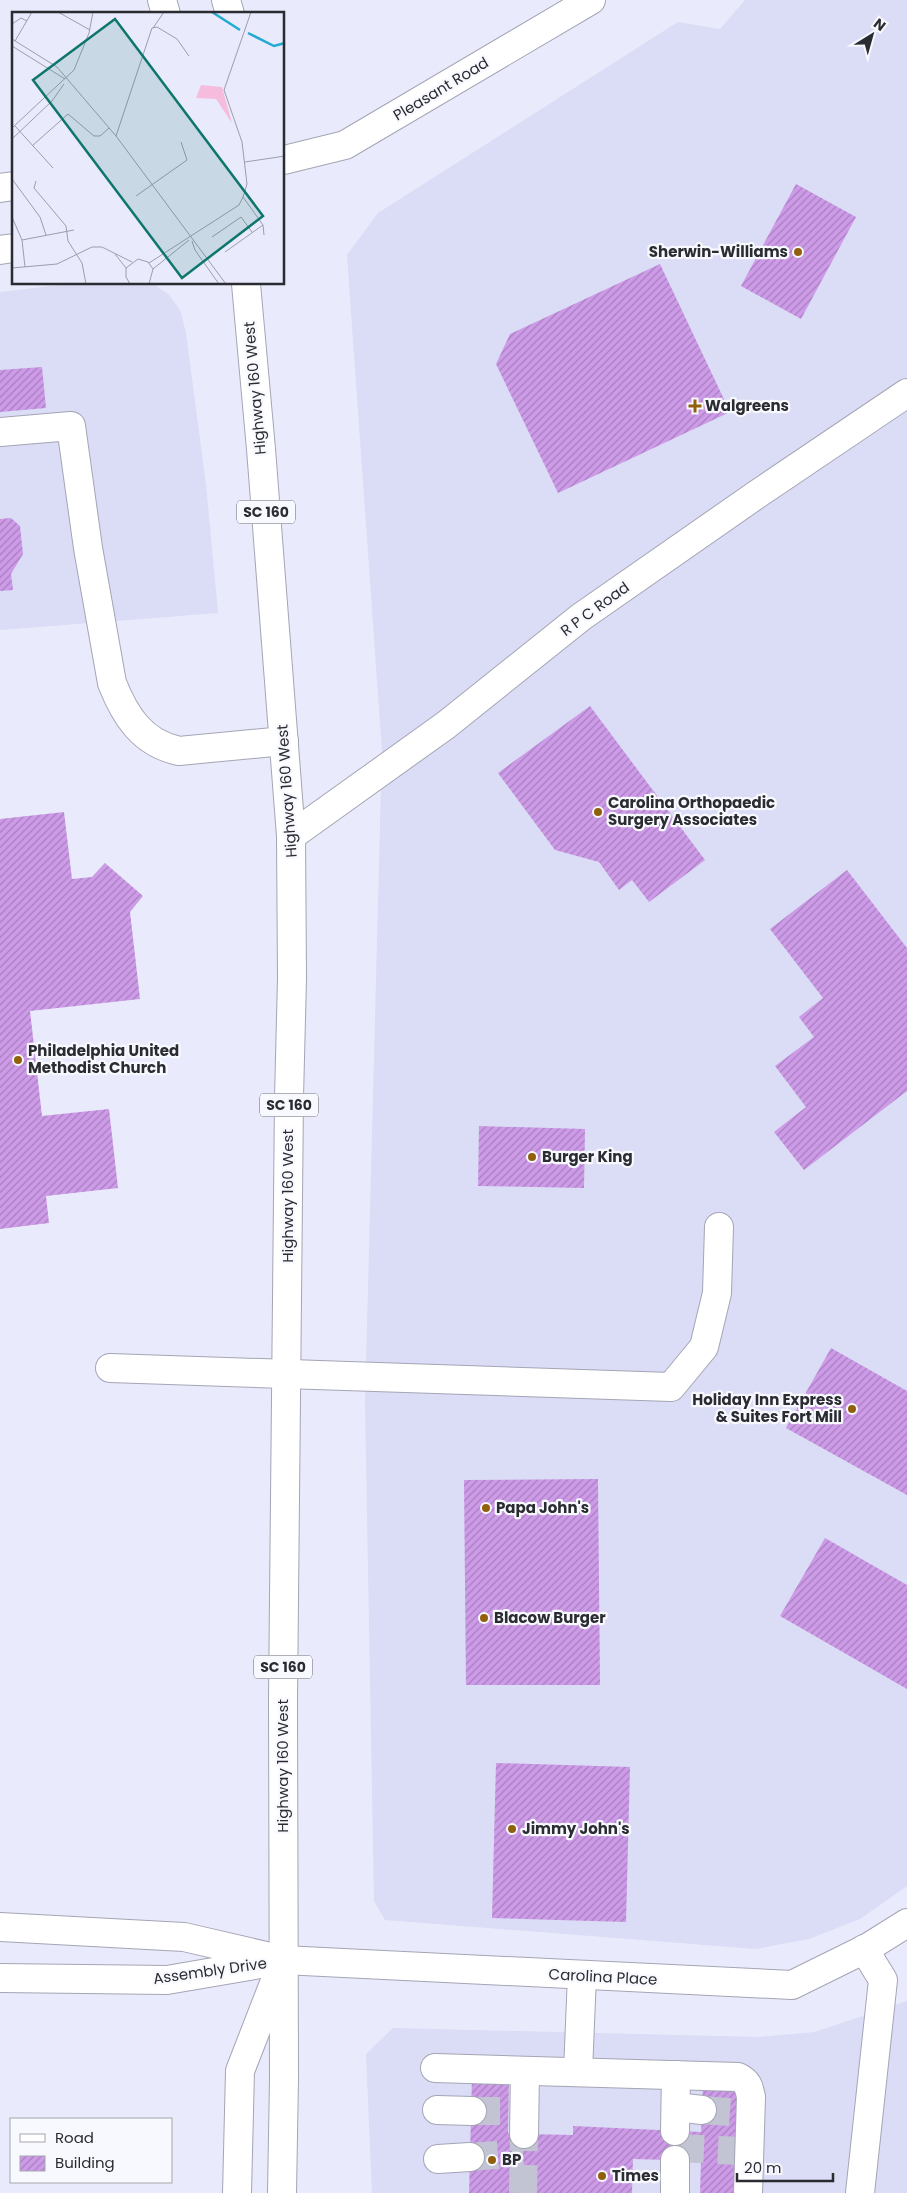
<svg xmlns="http://www.w3.org/2000/svg" width="907" height="2193" viewBox="0 0 907 2193" font-family="Poppins,sans-serif">
  <defs>
    <pattern id="building-hatch" width="6" height="6" patternUnits="userSpaceOnUse" patternTransform="scale(1.25)"><rect width="6" height="6" fill="#ce9be9"/><path d="M-1 1l2-2M0 6l6-6M5 7l2-2" fill="none" stroke="#a77fbd"/></pattern>
  </defs>
  <rect width="100%" height="100%" fill="#e9eafb"/>
  <g fill="#dbdcf5">
    <polygon points="745,0 907,0 907,1886 860,1919 809,1939 756,1949 385,1920 374,1901 365,1403 382,751 347,255 378,213 678,22 720,29"/>
    <polygon points="68,284 154,284 169,295 180,310 186,333 206,485 218,613 0,630 0,292"/>
    <polygon points="907,2001 907,2193 372,2193 366,2054 393,2028 759,2037 815,2032"/>
  </g>
  <g fill="url(#building-hatch)">
    <polygon points="796,184 856,217 801,319 741,286"/>
    <polygon points="660,264 730,412 558,493 496,364 510,334"/>
    <polygon points="42,367 46,408 0,412 0,370"/>
    <polygon points="11,518 20,526 23,554 11,574 13,590 0,591 0,519"/>
    <polygon points="590,706 705,860 649,902 632,880 619,890 599,862 555,850 498,773"/>
    <polygon points="64,812 72,879 92,877 105,863 143,896 130,912 140,999 30,1011 42,1116 109,1109 118,1188 46,1196 49,1223 0,1229 0,819"/>
    <polygon points="847,870 907,948 907,1091 804,1170 774,1132 806,1107 775,1066 814,1037 799,1017 823,998 770,929"/>
    <polygon points="479,1126 585,1129 584,1188 478,1186"/>
    <polygon points="831,1348 907,1391 907,1495 786,1428"/>
    <polygon points="598,1479 600,1685 466,1685 464,1480"/>
    <polygon points="825,1538 907,1585 907,1689 780,1616"/>
    <polygon points="496,1763 630,1767 626,1922 492,1918"/>
    <polygon points="472,2076 509,2078 508,2133 524,2134 573,2135 573,2126 701,2132 703,2083 742,2084 739,2193 700,2193 701,2161 633,2159 632,2193 469,2193"/>
  </g>
  <g fill="none" stroke-linecap="round" stroke-linejoin="round">
    <g stroke="#c3c4d3" stroke-width="28" stroke-dasharray="28 14" stroke-linecap="butt">
      <polyline points="702,2110 741,2113"/>
      <polyline points="472,2111 508,2111"/>
      <polyline points="676,2148 740,2151"/>
      <polyline points="470,2157 523,2153"/>
      <polyline points="523,2193 524,2134"/>
    </g>
    <defs>
      <g id="minor">
        <path d="M0 432 71 426 88 548 112 683C125 716 142 743 179 751L284 741"/>
        <polyline points="291,836 446,725 581,617 756,495 907,393"/>
        <polyline points="110,1368 671,1387 704,1347 717,1293 719,1227"/>
        <polyline points="0,1927 184,1937 283,1960 792,1985 867,1948 907,1923"/>
        <polyline points="0,1978 167,1980 272,1962"/>
        <path d="M435 2068 738 2077C748 2082 749 2087 751 2097L748 2193"/>
        <polyline points="578,2072 582,1975"/>
        <polyline points="676,2107 702,2110"/>
        <polyline points="437,2110 472,2111"/>
        <polyline points="675,2131 676,2075"/>
        <polyline points="524,2134 525,2071"/>
        <polyline points="438,2159 470,2157"/>
        <polyline points="675,2193 675,2160"/>
        <polyline points="860,2193 883,1980 864,1949"/>
      </g>
      <g id="major">
        <polyline points="162,0 166,14"/>
        <polyline points="226,0 230,14"/>
        <polyline points="284,160 345,145 591,0"/>
        <polyline points="0,188 14,186"/>
        <polyline points="0,250 14,248"/>
        <polyline points="246,284 261,449 291,836 292,978 289,1098 283,1699 284,2078 282,2193"/>
        <polyline points="237,2193 240,2071 278,1973"/>
      </g>
    </defs>
    <use href="#minor" stroke="#a4a5b5" stroke-width="30"/>
    <use href="#major" stroke="#a4a5b5" stroke-width="30"/>
    <use href="#minor" stroke="#fff" stroke-width="28"/>
    <use href="#major" stroke="#fff" stroke-width="28"/>
  </g>
  <g fill="#90600d" stroke="#f8f8ff" stroke-width="2">
    <circle cx="798" cy="252" r="5"/>
    <path d="M692.5 398.5h5v5h5v5h-5v5h-5v-5h-5v-5h5z"/>
    <circle cx="598" cy="812" r="5"/>
    <circle cx="18" cy="1060" r="5"/>
    <circle cx="532" cy="1157" r="5"/>
    <circle cx="852" cy="1409" r="5"/>
    <circle cx="486" cy="1508" r="5"/>
    <circle cx="484" cy="1618" r="5"/>
    <circle cx="512" cy="1829" r="5"/>
    <circle cx="492" cy="2160" r="5"/>
    <circle cx="602" cy="2176" r="5"/>
  </g>
  <g text-anchor="middle" stroke-width="4.5" stroke-linejoin="round" paint-order="stroke">
    <g fill="#f8f8ff" stroke="#686870" stroke-width="1">
      <rect x="237" y="500.5" width="58" height="23" rx="4"/>
      <rect x="260" y="1093.5" width="58" height="23" rx="4"/>
      <rect x="254" y="1655.5" width="58" height="23" rx="4"/>
    </g>
    <g font-size="14" font-weight="bold" fill="#2b2b32">
      <text x="266" y="517">SC 160</text>
      <text x="289" y="1110">SC 160</text>
      <text x="283" y="1672">SC 160</text>
    </g>
    <g font-size="15" fill="#2b2b32" stroke="#f8f8ff">
      <text transform="translate(441 89) rotate(-31)" y="5">Pleasant Road</text>
      <text transform="translate(255 388) rotate(-95)" y="5">Highway 160 West</text>
      <text transform="translate(595 609) rotate(-36)" y="5">R P C Road</text>
      <text transform="translate(287 791) rotate(-94)" y="5">Highway 160 West</text>
      <text transform="translate(288 1196) rotate(-90)" y="5">Highway 160 West</text>
      <text transform="translate(283 1766) rotate(-90)" y="5">Highway 160 West</text>
      <text transform="translate(210 1971) rotate(-8)" y="5">Assembly Drive</text>
      <text transform="translate(603 1977) rotate(3)" y="5">Carolina Place</text>
    </g>
    <g font-size="15" font-weight="bold" fill="#2b2b32" stroke="#f8f8ff" text-anchor="start">
      <text x="788" y="257" text-anchor="end">Sherwin-Williams</text>
      <text x="705" y="411">Walgreens</text>
      <text x="608" y="808">Carolina Orthopaedic<tspan x="608" dy="17">Surgery Associates</tspan></text>
      <text x="28" y="1056">Philadelphia United<tspan x="28" dy="17">Methodist Church</tspan></text>
      <text x="542" y="1162">Burger King</text>
      <text x="842" y="1405" text-anchor="end">Holiday Inn Express<tspan x="842" dy="17">&amp; Suites Fort Mill</tspan></text>
      <text x="496" y="1513">Papa John's</text>
      <text x="494" y="1623">Blacow Burger</text>
      <text x="522" y="1834">Jimmy John's</text>
      <text x="502" y="2165">BP</text>
      <text x="612" y="2181">Times</text>
    </g>
  </g>
  <g transform="translate(12 12)">
    <rect width="272" height="272" fill="#e9eafb"/>
    <path d="M189 73 210 75 220 111 204 87 184 86Z" fill="#f6bcdd"/>
    <path fill="none" stroke="#23aad2" stroke-width="2.5" d="M200 0 228 18M236 21 262 34 273 31"/>
    <path fill="none" stroke="#9d9eab" stroke-width="1" d="M46 0 78 18M0 12 9 6 15 9M141 16 152 0M0 27 45 55 104 124 214 272M3 29 20 0M0 34 53 67M3 114 41 156M0 116 62 58 77 21 81 0M104 124 140 16 145 15 165 27 177 44M0 127 40 89 52 72M20 134 56 102 82 124H88L97 116M233 150 273 144M0 167 28 205 34 223M24 169 22 176 54 214 56 229 70 251 74 272M124 184 175 148 169 130M231 185 251 213 252 223M0 205 10 228 13 255M200 225 229 205 240 220M10 228 62 218M180 229 183 238 207 272M213 240 251 213M103 242 114 256M137 251 227 193 231 185 235 172 230 130 212 78 239 0M0 256 45 252 80 235H90L120 250M141 257 177 228M118 272 114 265V256L126 247 136 250 141 257 137 272"/>
    <path fill="#0f766e" fill-opacity="0.15" stroke="#0f766e" stroke-width="2.5" d="M103 7 251 204 170 266 21 68Z"/>
    <rect width="272" height="272" fill="none" stroke="#2b2b32" stroke-width="2.5"/>
  </g>
  <rect x="10" y="2118" width="162" height="65" fill="#f8f8ff" stroke="#a6a6ad"/>
  <rect x="20" y="2134" width="25" height="8" fill="#ffffff" stroke="#a6a6ad"/>
  <text x="55" y="2143" font-size="15" fill="#2b2b32">Road</text>
  <rect x="20" y="2156" width="25" height="15" fill="url(#building-hatch)" stroke="#a6a6ad"/>
  <text x="55" y="2168" font-size="15" fill="#2b2b32">Building</text>
  <g transform="translate(872 35) rotate(37)" stroke="#f8f8ff" stroke-width="4" paint-order="stroke">
  <path d="M0-4L9 19L0 12L-9 19Z" fill="#2b2b32"/>
  <text y="-8" font-size="14" font-weight="bold" text-anchor="middle" fill="#2b2b32">N</text>
  </g>
  <path d="M737 2173v8h96v-8" fill="none" stroke="#2b2b32" stroke-width="2.5"/>
  <text x="744" y="2173" font-size="15" fill="#2b2b32" stroke="#f8f8ff" stroke-width="4" paint-order="stroke">20 m</text>
</svg>
